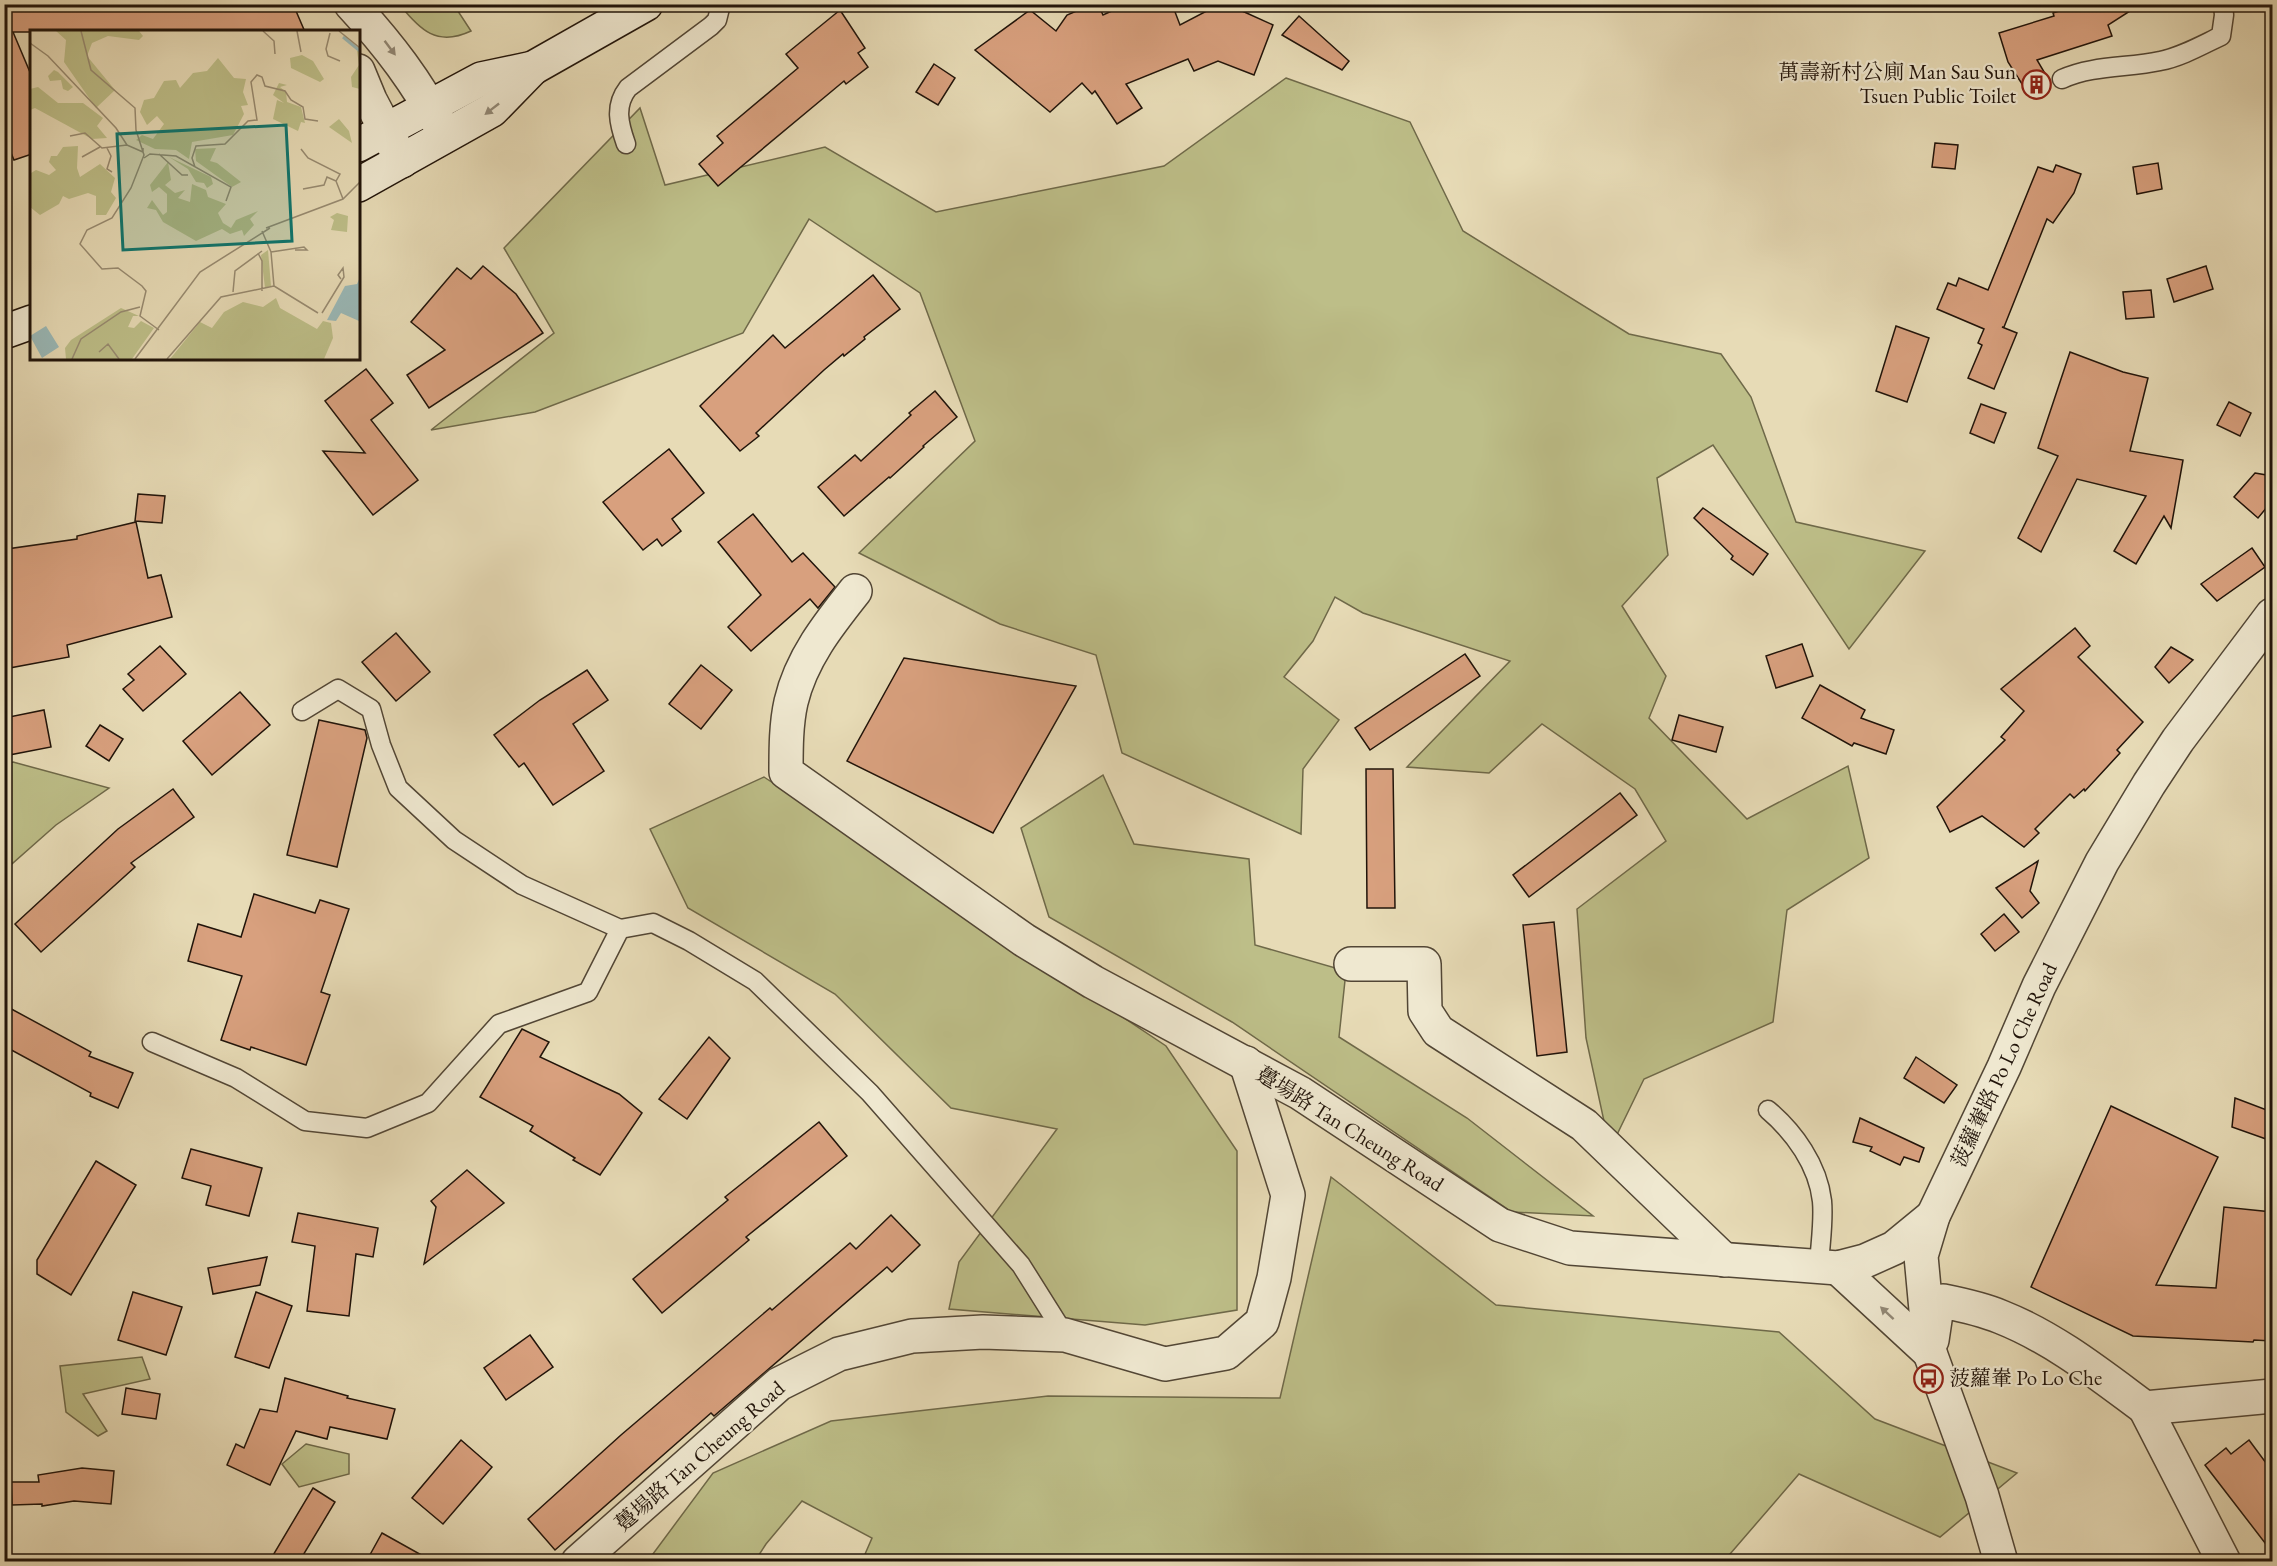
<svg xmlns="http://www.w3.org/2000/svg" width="2277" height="1566" viewBox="0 0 2277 1566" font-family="'EB Garamond','Noto Serif TC',serif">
  <rect width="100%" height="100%" fill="#e7dbb6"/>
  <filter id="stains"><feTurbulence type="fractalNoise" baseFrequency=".00333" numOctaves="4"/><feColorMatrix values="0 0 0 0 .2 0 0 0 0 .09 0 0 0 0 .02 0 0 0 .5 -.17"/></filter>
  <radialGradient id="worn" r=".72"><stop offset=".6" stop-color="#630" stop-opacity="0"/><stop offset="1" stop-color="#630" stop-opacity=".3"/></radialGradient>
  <g fill="#bdbe88" stroke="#6f6949" stroke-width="1.5">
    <path d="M400 5H454L471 31C437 47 420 30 400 5Z"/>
    <polygon points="1286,78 1410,122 1463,231 1629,334 1721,354 1751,397 1796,522 1925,551 1849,649 1713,445 1657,478 1668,555 1622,606 1666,676 1649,718 1747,819 1848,766 1869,858 1787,910 1773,1022 1644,1079 1610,1149 1586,1038 1577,909 1666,841 1635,789 1542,724 1489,773 1407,767 1510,661 1363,613 1335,597 1313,641 1284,677 1339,720 1303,769 1301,834 1122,753 1096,655 1000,624 859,553 975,441 920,293 809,219 743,333 535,412 431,430 554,333 504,248 640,108 665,185 825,147 936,212 1164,166"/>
    <polygon points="13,762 109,788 56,825 5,870 5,764"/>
    <polygon points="1103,775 1134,844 1249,859 1255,945 1346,971 1339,1037 1467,1118 1593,1216 1512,1212 1232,1022 1049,917 1021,828"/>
    <polygon points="764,777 1166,1046 1237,1151 1237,1310 1145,1325 949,1309 959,1262 1057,1129 951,1108 835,994 688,908 650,829"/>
    <polygon points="1331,1177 1496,1305 1779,1332 1875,1419 2017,1473 1940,1537 1799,1474 1724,1561 862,1561 872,1538 802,1501 766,1544 755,1561 647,1562 713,1473 831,1421 1048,1396 1280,1398"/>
    <polygon points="142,1357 150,1379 83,1394 107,1431 98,1436 66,1412 60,1366"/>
    <polygon points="306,1444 349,1454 349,1474 299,1487 282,1464"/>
  </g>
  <g fill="#d8a07e" stroke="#21140a" stroke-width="1.5">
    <polygon points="4,4 293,4 305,32 13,32 32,77 32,154 14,160 4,136"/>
    <polygon points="1093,4 1098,4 1103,15 1127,4 1172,4 1180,25 1220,4 1234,4 1240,10 1273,25 1254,75 1218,61 1194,71 1188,59 1126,84 1142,108 1117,124 1095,91 1092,94 1082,83 1050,112 975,50 1030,10 1056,31 1067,15"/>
    <polygon points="2080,4 2141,4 2108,25 2112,36 2037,60 2050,82 2029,95 2008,62 1999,33 2054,16 2053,13"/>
    <polygon points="840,10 865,48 858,53 868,67 846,84 844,81 718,186 699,164 723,143 717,136 798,68 786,54"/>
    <polygon points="1299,16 1349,61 1342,70 1282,35"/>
    <polygon points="934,64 955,78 938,105 916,92"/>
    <polygon points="1935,143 1958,145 1955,169 1932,167"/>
    <polygon points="2158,163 2162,189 2137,194 2133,167"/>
    <polygon points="2056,165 2081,174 2074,193 2053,223 2047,219 2004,327 2002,327 2017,333 1994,389 1968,378 1982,345 1978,343 1984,329 1937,309 1948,283 1956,286 1959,278 1988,290 2038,167 2053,172"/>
    <polygon points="483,266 516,294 543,333 429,408 407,375 445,350 411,322 457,268 471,279"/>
    <polygon points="2206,266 2213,289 2174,302 2167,279"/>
    <polygon points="873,275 900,309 864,337 865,339 844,356 843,354 824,370 756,433 759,436 740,451 700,406 773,335 785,348"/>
    <polygon points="2151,290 2154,317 2126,319 2123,292"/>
    <polygon points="1896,326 1929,338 1907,402 1876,391"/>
    <polygon points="2070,352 2123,372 2148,378 2130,451 2183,460 2171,528 2164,516 2136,564 2114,551 2146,496 2077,479 2041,552 2018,538 2058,456 2038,448"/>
    <polygon points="366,369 393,403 371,420 418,480 373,515 323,451 365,453 325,401"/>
    <polygon points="935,391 957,417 923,446 924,447 890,478 889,477 844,516 818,487 855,455 861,461 911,415 909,413"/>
    <polygon points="2229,402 2251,413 2240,436 2217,425"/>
    <polygon points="1981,404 2006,413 1994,443 1970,433"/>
    <polygon points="669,449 704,493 672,519 681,531 662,546 657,539 643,550 603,502"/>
    <polygon points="2255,473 2272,476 2272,501 2258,518 2234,497"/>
    <polygon points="138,494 165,496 162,523 135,521"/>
    <polygon points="1703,508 1768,554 1753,575 1731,559 1733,556 1694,518"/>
    <polygon points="753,514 792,562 803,553 835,587 818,608 810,599 751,651 728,627 761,595 718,542"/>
    <polygon points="136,522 148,578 161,575 172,617 67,645 69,657 4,669 4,564 9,564 7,549 77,539 77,536"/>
    <polygon points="2252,548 2265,567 2217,601 2201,584"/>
    <polygon points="2075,628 2090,646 2078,657 2143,722 2117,750 2120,753 2085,791 2084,789 2074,798 2070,794 2035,829 2039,833 2024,847 1982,816 1950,832 1937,807 2005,740 2001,737 2024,711 2001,689"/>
    <polygon points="396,633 430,672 396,701 362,662"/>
    <polygon points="1802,644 1813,676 1776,688 1766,656"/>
    <polygon points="160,646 186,674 143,711 123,689 134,680 128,674"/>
    <polygon points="2171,647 2193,660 2169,683 2155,667"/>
    <polygon points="1465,654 1480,676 1370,750 1355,728"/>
    <polygon points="904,658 1076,686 993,833 847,761"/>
    <polygon points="701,665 732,690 701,729 669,704"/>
    <polygon points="587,670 608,700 573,724 604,771 553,805 524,763 519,767 494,735 540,700"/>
    <polygon points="1820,685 1865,710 1861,718 1894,730 1886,754 1854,743 1852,746 1802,718"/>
    <polygon points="240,692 270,725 212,775 183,741"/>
    <polygon points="44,710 51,747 4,756 4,718"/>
    <polygon points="1679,715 1723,727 1716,752 1672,740"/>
    <polygon points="319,720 365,730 367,738 337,867 287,855"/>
    <polygon points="100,725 123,739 109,761 86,746"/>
    <polygon points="1366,769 1393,769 1395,908 1367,908"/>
    <polygon points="173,789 194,817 131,863 135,867 41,952 15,924 118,829"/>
    <polygon points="1620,793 1637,815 1529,897 1513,875"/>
    <polygon points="2038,861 2030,891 2039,903 2022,918 1996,888"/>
    <polygon points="254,894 315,913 320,900 349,909 321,992 330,995 306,1065 251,1047 250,1050 221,1040 242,976 188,961 198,924 241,937"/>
    <polygon points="2004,914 2019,932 1995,951 1981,934"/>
    <polygon points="1554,922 1567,1052 1537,1056 1523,925"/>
    <polygon points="4,1005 91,1052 89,1056 133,1073 118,1108 90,1096 91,1093 4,1046"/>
    <polygon points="522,1029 549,1042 540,1057 619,1094 642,1113 600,1175 573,1160 575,1158 530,1131 533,1126 480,1097"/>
    <polygon points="709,1037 730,1058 687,1119 659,1099"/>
    <polygon points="1916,1057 1957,1085 1944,1103 1904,1078"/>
    <polygon points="2235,1098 2272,1112 2272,1121 2266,1139 2232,1127"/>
    <polygon points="2111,1106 2218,1157 2156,1285 2216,1288 2224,1207 2272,1212 2272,1242 2268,1287 2272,1287 2272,1341 2254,1340 2253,1342 2133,1336 2031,1287"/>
    <polygon points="1860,1118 1924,1148 1919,1162 1904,1157 1900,1165 1870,1151 1872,1147 1853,1142"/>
    <polygon points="819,1122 847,1156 746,1237 749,1240 662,1313 633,1279 728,1200 725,1197"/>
    <polygon points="191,1149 262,1168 249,1216 206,1205 211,1186 182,1178"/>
    <polygon points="96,1161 136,1185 71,1295 37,1274 37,1260"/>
    <polygon points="467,1170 504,1203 424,1264 436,1207 431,1201"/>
    <polygon points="298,1213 378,1228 373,1257 356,1254 349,1316 307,1311 315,1246 292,1242"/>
    <polygon points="891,1215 920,1245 892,1272 887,1267 714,1416 711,1413 555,1550 528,1519 621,1435 770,1308 772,1310 850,1243 856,1249"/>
    <polygon points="267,1257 260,1285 213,1294 208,1268"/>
    <polygon points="133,1292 182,1307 166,1355 118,1340"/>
    <polygon points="256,1292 292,1306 269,1368 235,1357"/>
    <polygon points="530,1335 553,1367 506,1400 484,1368"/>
    <polygon points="285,1378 348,1396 347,1398 395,1409 387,1439 330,1427 327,1439 296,1431 270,1485 227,1465 236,1444 244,1448 260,1409 277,1412"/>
    <polygon points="126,1388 160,1394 156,1419 122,1414"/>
    <polygon points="461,1440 492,1467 443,1524 412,1498"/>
    <polygon points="2249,1440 2272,1471 2272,1552 2205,1465 2226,1448 2231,1454"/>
    <polygon points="82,1468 114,1471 111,1504 74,1501 42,1506 42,1504 12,1505 11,1482 39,1482 38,1475"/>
    <polygon points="313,1488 335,1502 299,1562 269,1562"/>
    <polygon points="382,1533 434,1562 366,1562"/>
  </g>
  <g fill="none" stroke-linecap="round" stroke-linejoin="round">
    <defs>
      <g id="service">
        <path d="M2062 79C2093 65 2128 68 2160 61 2181 57 2202 45 2221 36L2224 15 2223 4"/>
        <path d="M626 144C619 124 614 106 628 88L711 26 717 20 721 4"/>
        <polyline points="302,711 338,689 371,709 381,745 398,788 454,840 522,885 620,929"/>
        <polyline points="152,1042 236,1078 305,1121 367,1128 428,1103 499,1024 588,992 620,929 653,923 689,941 755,981 870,1093 950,1184 1021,1265 1065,1335"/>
        <path d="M1768 1110C1794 1132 1818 1165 1822 1201 1824 1222 1820 1245 1819 1266"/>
      </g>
      <g id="minor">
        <path d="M351 4C389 45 417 82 443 131"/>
        <polyline points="358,71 370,100 402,161"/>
        <path d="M855 591C828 625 801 659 791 702 786 724 786 749 786 772L1024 940 1093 982 1300 1093 1500 1225 1570 1248 1838 1268 1865 1261 1894 1248 1933 1216"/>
        <polyline points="1351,964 1424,964 1425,1011 1438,1031 1584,1125 1724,1260"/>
        <polyline points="1838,1268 1930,1353"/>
        <path d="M1932 1340 1936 1313 1943 1301C1963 1305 1982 1309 2001 1317 2054 1338 2099 1374 2145 1408L2272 1396"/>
        <polyline points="2145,1408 2224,1562"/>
        <polyline points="578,1562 779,1384 839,1354 912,1336 983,1332 1065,1335 1165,1364 1226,1353 1262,1322 1274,1278 1288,1195 1246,1063"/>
        <polyline points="2001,1562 1982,1496 1930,1353 1921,1256 1933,1216 2004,1067 2039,986 2102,862 2149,784 2178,740 2272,615"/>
      </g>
      <g id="secondary">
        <polyline points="358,145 481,79 533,68 646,4"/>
        <polyline points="358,185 492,110 533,68"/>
        <polyline points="4,332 32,322"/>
      </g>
    </defs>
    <use href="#service" stroke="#524635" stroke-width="21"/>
    <use href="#minor" stroke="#524635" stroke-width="36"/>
    <use href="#secondary" stroke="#21140a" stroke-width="36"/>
    <use href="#service" stroke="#efe8d0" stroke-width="18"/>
    <use href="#minor" stroke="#efe8d0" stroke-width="33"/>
    <use href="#secondary" stroke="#efe8d0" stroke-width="33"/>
  </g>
  <defs><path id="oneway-solid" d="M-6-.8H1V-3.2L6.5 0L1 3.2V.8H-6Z" transform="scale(1.5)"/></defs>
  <g fill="#928977">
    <use href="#oneway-solid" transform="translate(390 48) rotate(53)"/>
    <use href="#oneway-solid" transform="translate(492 109) rotate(142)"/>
    <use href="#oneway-solid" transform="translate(1887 1313) rotate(-137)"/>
  </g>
  <defs>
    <symbol id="building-ring" viewBox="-11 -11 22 22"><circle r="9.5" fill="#efe8d0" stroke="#8f2418" stroke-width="1.5"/><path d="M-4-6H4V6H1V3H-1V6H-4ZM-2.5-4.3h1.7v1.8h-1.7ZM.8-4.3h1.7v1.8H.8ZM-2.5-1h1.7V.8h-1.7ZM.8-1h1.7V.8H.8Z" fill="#8f2418"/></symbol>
    <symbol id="bus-ring" viewBox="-11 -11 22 22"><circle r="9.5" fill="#efe8d0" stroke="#8f2418" stroke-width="1.5"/><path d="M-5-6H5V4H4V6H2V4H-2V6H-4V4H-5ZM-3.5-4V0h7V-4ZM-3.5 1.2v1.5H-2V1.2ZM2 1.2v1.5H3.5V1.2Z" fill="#8f2418"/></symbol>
  </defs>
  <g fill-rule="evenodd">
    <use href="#building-ring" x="2020" y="68" width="33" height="33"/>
    <use href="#bus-ring" x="1912" y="1362" width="33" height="33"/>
  </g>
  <g text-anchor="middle" stroke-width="4.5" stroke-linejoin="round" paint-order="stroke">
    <g font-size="21" fill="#21140a" stroke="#efe8d0" text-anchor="end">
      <text x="2016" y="79">萬壽新村公廁 Man Sau Sun<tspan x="2016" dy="24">Tsuen Public Toilet</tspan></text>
      <text x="1949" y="1385" text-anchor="start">菠蘿輋 Po Lo Che</text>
    </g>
    <g font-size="21" fill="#21140a" stroke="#efe8d0">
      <text transform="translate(2004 1065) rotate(-65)" y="7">菠蘿輋路 Po Lo Che Road</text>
      <text transform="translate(1350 1129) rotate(32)" y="7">躉場路 Tan Cheung Road</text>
      <text transform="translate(700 1456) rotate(-41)" y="7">躉場路 Tan Cheung Road</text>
    </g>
  </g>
  <g transform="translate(30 30)">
    <rect width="330" height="330" fill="#e7dbb6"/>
    <path d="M26 1H109L113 6 109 10 78 6 62 13 57 26 85 60 66 78 34 32 36 10ZM327 21H330V59L322 57 321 47 329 35ZM272 25 283 31 294 49 290 52 261 38 260 28ZM188 28 204 48 216 49 213 62 218 75 211 76 214 84 203 105 162 112 159 129 146 120 125 119 106 110 112 105 123 109 134 94 127 86 117 95 110 82 114 70 124 68 134 51 146 50 150 58 163 43 177 41ZM24 40 28 42 43 57 38 61 33 59 31 50 20 51 18 46ZM249 53 257 55 250 57 256 62 257 72 271 77 275 93 271 92 268 101 243 89 247 70 254 73 243 65ZM8 57 28 73H53L73 88 67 96 77 108 62 109 5 78 0 80V59ZM309 89 319 101 322 113 299 97ZM48 116 47 138 50 147 70 134 85 148 81 162 86 168 76 185H66V166L58 163 39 169 33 166 29 174 10 185 0 177 1 143 6 140 19 145 26 140 19 132 21 126H27L33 117ZM186 118 180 131 187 133 211 152 202 157 166 131 165 119ZM139 127 181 147 183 154 177 158 174 153 166 152 158 139ZM138 132 141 150 135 155 145 163 155 160 148 168 160 172 162 154 176 160 178 167 196 174 188 183 193 193 201 198 206 190 228 181 220 189 224 195 214 206 212 200 200 204 192 199 166 211 133 192 126 180 117 178 122 170 133 185 137 182V164L129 157 122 162 120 155ZM307 183 318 186 317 202 301 200 304 190 300 187ZM238 220 241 256 235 258 231 225ZM246 268 250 278 287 299 293 291 301 293 303 308 294 329H140L170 292 182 298 194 282 213 272 233 277ZM91 278 109 286H103L98 297 104 298 111 291 124 298 102 329H36L35 318 41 310Z" fill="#bdbe88"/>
    <path d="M330 247 329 291 311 283 306 291 297 290 315 256 327 254ZM16 296 29 317 12 328 0 306Z" fill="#9ab9b8"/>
    <path fill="none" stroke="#9ab9b8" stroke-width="3" d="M313 7 330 21"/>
    <path fill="none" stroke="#988b71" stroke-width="1.5" d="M51 1 61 40 105 78 106 100 114 125 101 158 82 188 57 200 50 214 72 239 88 238 112 256 116 261 110 286 129 300M233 1 244 11 245 24M267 1 271 22M309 1 330 18M300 3 296 19 298 26 310 31M0 13 18 26 86 98 97 115M40 106 55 103 72 118 97 115 113 122V118M77 118 81 126 77 139 82 142M271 119 278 128 310 144 306 151 297 147 294 155 273 159M129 124 152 145H158M52 127 70 117M114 128 120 124 146 126 201 157 196 171M165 137 162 128 166 116 195 114 218 91 227 90 221 52 227 45 232 47 235 56 255 61 261 70 273 77 275 89 288 91M306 151 313 169M236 198 313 169 330 152M232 201 241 222 244 256 288 283M241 222 274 217 277 220H265M228 223 232 231V261M203 262 205 241 232 221M292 283 314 247 313 238 308 245 311 249M69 322 78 314 89 329M42 329 51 309 91 282 110 277M105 329 170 242 240 198M137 329 191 267 244 256"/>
    <path fill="#0f766e" fill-opacity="0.15" stroke="#0f766e" stroke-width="3" d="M256 95 262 211 93 220 87 104Z"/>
    <rect width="330" height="330" fill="none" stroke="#21140a" stroke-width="3"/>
  </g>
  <rect width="2277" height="1566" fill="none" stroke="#e7dbb6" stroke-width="24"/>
  <rect x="6" y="6" width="2265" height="1554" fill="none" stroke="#21140a" stroke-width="3"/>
  <rect x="12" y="12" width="2253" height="1542" fill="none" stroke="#21140a" stroke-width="1.5"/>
  <rect width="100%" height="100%" filter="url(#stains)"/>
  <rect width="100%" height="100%" fill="url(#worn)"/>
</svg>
